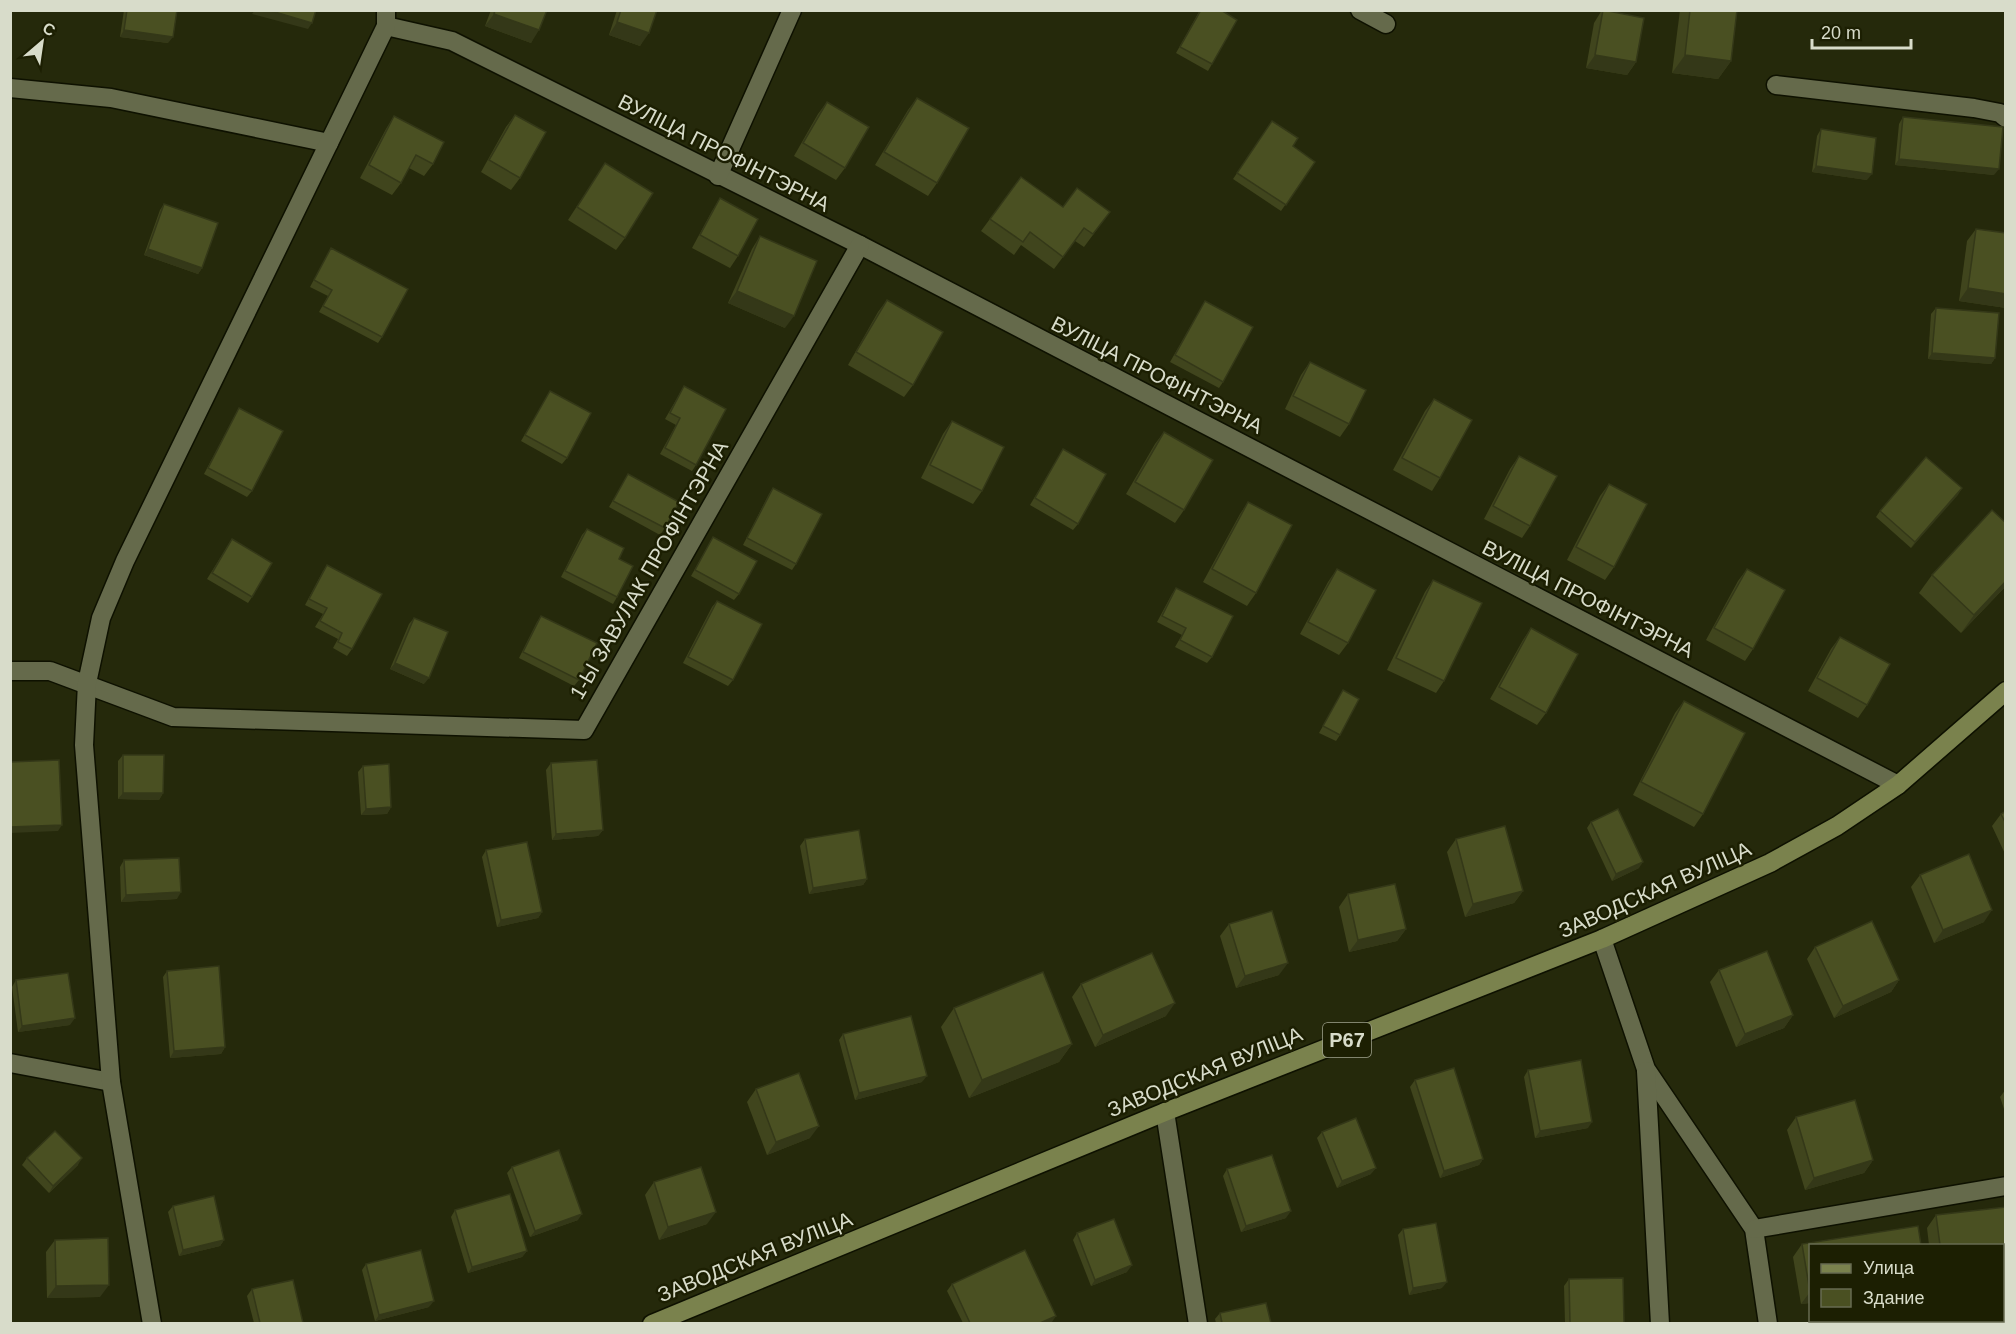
<svg xmlns="http://www.w3.org/2000/svg" width="2016" height="1334" viewBox="0 0 2016 1334" font-family="Arial,sans-serif">
  <rect width="100%" height="100%" fill="#25290b"/>
  <g fill="none" stroke-linecap="round" stroke-linejoin="round">
    <defs>
      <g id="minor">
        <polyline points="1360,10 1386,24"/>
        <polyline points="386,26 452,41 860,245 1898,785"/>
        <polyline points="1776,85 1974,108 2000,113 2006,118"/>
        <polyline points="10,88 111,98 329,143"/>
        <polyline points="718,176 792,10"/>
        <polyline points="10,671 50,671 173,717 584,730 860,245"/>
        <polyline points="1602,939 1646,1069 1754,1229 1768,1324"/>
        <polyline points="10,1063 111,1082"/>
        <polyline points="1646,1071 1660,1324"/>
        <polyline points="1165,1112 1198,1324"/>
        <polyline points="1754,1229 2006,1186"/>
        <polyline points="152,1324 111,1082 84,745 87,683 101,618 125,561 386,26 386,10"/>
      </g>
      <polyline id="major" points="652,1324 1165,1112 1602,939 1770,863 1837,826 1898,785 2006,691"/>
    </defs>
    <use href="#minor" stroke="#0e1100" stroke-width="21"/>
    <use href="#major" stroke="#0e1100" stroke-width="21"/>
    <use href="#minor" stroke="#656a4b" stroke-width="18"/>
    <use href="#major" stroke="#7a824d" stroke-width="18"/>
  </g>
  <g fill="#40451d">
    <polygon points="124,10 177,10 168,43 120,37"/>
    <polygon points="491,10 547,10 531,43 485,26"/>
    <polygon points="617,10 657,10 640,46 609,35"/>
    <polygon points="1200,10 1221,10 1212,64 1208,71 1176,53"/>
    <polygon points="1602,10 1636,62 1627,75 1586,68 1594,23"/>
    <polygon points="1680,10 1737,10 1731,61 1718,79 1672,73"/>
    <polygon points="917,98 937,183 928,196 875,165 908,110"/>
    <polygon points="827,102 845,168 836,180 794,156 818,114"/>
    <polygon points="515,115 520,178 511,190 481,172 506,127"/>
    <polygon points="394,116 433,164 424,176 409,168 401,183 392,195 360,178 386,129"/>
    <polygon points="1903,117 1994,175 1895,165 1899,124"/>
    <polygon points="1272,121 1293,146 1315,162 1281,211 1233,179"/>
    <polygon points="1821,129 1867,180 1812,172 1817,136"/>
    <polygon points="605,163 625,238 616,250 568,220"/>
    <polygon points="1021,177 1063,207 1110,212 1084,247 1075,241 1054,269 1021,245 1014,255 981,231"/>
    <polygon points="720,198 738,256 730,268 692,248 712,211"/>
    <polygon points="164,204 202,268 198,274 144,255 160,210"/>
    <polygon points="1976,229 2006,308 1959,301 1967,241"/>
    <polygon points="760,236 785,328 728,303 752,249"/>
    <polygon points="331,248 382,337 378,343 319,312 328,296 310,287 327,255"/>
    <polygon points="887,300 913,385 904,397 848,365 878,312"/>
    <polygon points="1205,301 1223,382 1219,388 1170,362"/>
    <polygon points="1936,308 1995,358 1991,364 1928,359 1931,314"/>
    <polygon points="1310,362 1349,424 1340,437 1285,409 1301,375"/>
    <polygon points="684,386 696,465 692,471 660,454 676,425 665,419"/>
    <polygon points="550,391 567,458 562,464 521,441"/>
    <polygon points="1434,399 1440,478 1432,491 1393,470 1425,411"/>
    <polygon points="239,408 252,491 247,497 204,474 235,415"/>
    <polygon points="952,421 982,491 973,504 921,478 943,434"/>
    <polygon points="1164,432 1184,510 1175,523 1126,494 1155,444"/>
    <polygon points="1063,449 1078,524 1073,530 1030,505"/>
    <polygon points="1519,456 1530,526 1522,538 1484,519 1510,469"/>
    <polygon points="628,474 665,528 660,535 609,507"/>
    <polygon points="1609,484 1614,567 1605,580 1567,560 1600,496"/>
    <polygon points="773,488 796,564 792,570 743,545 769,494"/>
    <polygon points="1962,488 1911,548 1876,517 1880,511"/>
    <polygon points="1248,502 1256,593 1247,606 1203,582 1240,514"/>
    <polygon points="2006,523 2006,586 1961,633 1919,593 1932,575"/>
    <polygon points="587,529 619,559 617,597 613,604 561,577 582,535"/>
    <polygon points="713,537 739,594 734,600 691,576"/>
    <polygon points="232,539 252,597 248,603 207,579"/>
    <polygon points="327,565 352,649 347,656 333,648 338,639 315,627 323,614 305,605 323,571"/>
    <polygon points="1337,569 1348,643 1339,655 1300,634 1328,582"/>
    <polygon points="1747,569 1753,649 1745,661 1706,640 1738,581"/>
    <polygon points="1433,580 1444,681 1436,693 1387,670 1425,592"/>
    <polygon points="1176,588 1212,657 1207,663 1175,647 1182,635 1157,622 1172,594"/>
    <polygon points="717,601 733,680 728,686 683,663 712,607"/>
    <polygon points="541,616 579,680 574,686 519,658 537,622"/>
    <polygon points="414,618 424,684 390,669 409,624"/>
    <polygon points="1531,628 1546,713 1537,725 1490,699 1523,640"/>
    <polygon points="1840,637 1867,705 1858,718 1808,691 1831,649"/>
    <polygon points="1343,690 1340,735 1336,741 1319,733"/>
    <polygon points="1684,701 1703,814 1694,827 1633,795 1675,713"/>
    <polygon points="123,755 163,793 159,800 118,799 118,761"/>
    <polygon points="551,763 603,830 598,836 552,840 546,770"/>
    <polygon points="363,766 391,807 387,814 361,815 358,772"/>
    <polygon points="2006,811 2006,856 1992,826 2001,814"/>
    <polygon points="1591,822 1639,868 1612,881 1587,828"/>
    <polygon points="805,839 867,879 863,885 809,894 800,846"/>
    <polygon points="1456,839 1523,891 1514,903 1465,917 1447,852"/>
    <polygon points="486,850 542,912 538,918 497,927 482,857"/>
    <polygon points="124,860 177,899 121,902 120,867"/>
    <polygon points="1920,875 1984,922 1934,943 1911,887"/>
    <polygon points="1348,894 1406,929 1397,941 1349,952 1339,907"/>
    <polygon points="1229,924 1279,975 1236,988 1220,936"/>
    <polygon points="1815,947 1899,980 1891,992 1834,1018 1807,959"/>
    <polygon points="1719,970 1793,1015 1784,1028 1736,1047 1710,982"/>
    <polygon points="167,971 225,1047 221,1054 170,1058 163,977"/>
    <polygon points="16,980 70,1025 18,1032 12,987"/>
    <polygon points="1081,984 1166,1016 1095,1047 1072,997"/>
    <polygon points="954,1008 1072,1044 1059,1062 969,1098 941,1027"/>
    <polygon points="843,1034 922,1082 855,1100 839,1040"/>
    <polygon points="1528,1070 1588,1128 1535,1138 1524,1077"/>
    <polygon points="1415,1080 1483,1159 1479,1165 1440,1178 1410,1087"/>
    <polygon points="756,1089 810,1138 767,1155 747,1102"/>
    <polygon points="2006,1089 2006,1115 2000,1097"/>
    <polygon points="1796,1117 1873,1160 1864,1173 1805,1190 1787,1130"/>
    <polygon points="1322,1132 1371,1174 1337,1188 1317,1138"/>
    <polygon points="27,1158 78,1165 49,1193 22,1165"/>
    <polygon points="512,1167 578,1220 530,1237 507,1173"/>
    <polygon points="1227,1169 1286,1218 1241,1232 1223,1176"/>
    <polygon points="654,1182 707,1224 659,1240 645,1195"/>
    <polygon points="173,1206 224,1240 220,1246 179,1256 168,1212"/>
    <polygon points="2006,1207 2006,1276 2002,1276 2002,1245 1929,1245 1927,1228 1936,1215"/>
    <polygon points="455,1210 527,1251 522,1257 468,1273 451,1217"/>
    <polygon points="1403,1229 1442,1288 1409,1295 1398,1235"/>
    <polygon points="1077,1233 1127,1272 1091,1286 1073,1240"/>
    <polygon points="55,1240 100,1297 47,1298 46,1252"/>
    <polygon points="1802,1244 1921,1245 1810,1303 1801,1304 1793,1257"/>
    <polygon points="366,1264 429,1307 375,1321 362,1270"/>
    <polygon points="1569,1279 1624,1323 1565,1323 1564,1286"/>
    <polygon points="952,1284 1052,1322 1049,1323 963,1323 947,1291"/>
    <polygon points="252,1289 303,1323 254,1323 247,1296"/>
    <polygon points="1220,1313 1271,1323 1216,1323 1215,1319"/>
  </g>
  <g fill="#343818">
    <polygon points="255,10 268,10 312,23 308,29 252,14"/>
    <polygon points="494,14 539,30 531,43 485,26"/>
    <polygon points="617,22 649,33 640,46 609,35"/>
    <polygon points="124,30 173,37 168,43 120,37"/>
    <polygon points="1595,55 1636,62 1627,75 1586,68"/>
    <polygon points="1685,55 1731,61 1718,79 1672,73"/>
    <polygon points="1899,159 1999,169 1994,175 1895,165"/>
    <polygon points="1816,166 1872,174 1867,180 1812,172"/>
    <polygon points="148,249 202,268 198,274 144,255"/>
    <polygon points="1968,288 2006,294 2006,308 1959,301"/>
    <polygon points="737,291 794,316 785,328 728,303"/>
    <polygon points="1932,353 1995,358 1991,364 1928,359"/>
    <polygon points="1962,488 1958,495 1911,548 1915,542"/>
    <polygon points="2006,581 2006,586 1961,633 1974,615"/>
    <polygon points="395,663 429,678 424,684 390,669"/>
    <polygon points="123,793 163,793 159,800 118,799"/>
    <polygon points="391,807 387,814 361,815 366,809"/>
    <polygon points="62,825 58,831 10,833 10,827"/>
    <polygon points="603,830 598,836 552,840 556,834"/>
    <polygon points="1643,862 1639,868 1612,881 1616,874"/>
    <polygon points="867,879 863,885 809,894 813,888"/>
    <polygon points="1523,891 1514,903 1465,917 1473,904"/>
    <polygon points="181,892 177,899 121,902 126,895"/>
    <polygon points="1992,910 1984,922 1934,943 1943,930"/>
    <polygon points="542,912 538,918 497,927 501,920"/>
    <polygon points="1406,929 1397,941 1349,952 1358,940"/>
    <polygon points="1288,963 1279,975 1236,988 1245,976"/>
    <polygon points="1899,980 1891,992 1834,1018 1843,1006"/>
    <polygon points="1175,1003 1166,1016 1095,1047 1103,1035"/>
    <polygon points="1793,1015 1784,1028 1736,1047 1745,1034"/>
    <polygon points="75,1018 70,1025 18,1032 22,1026"/>
    <polygon points="1072,1044 1059,1062 969,1098 982,1080"/>
    <polygon points="225,1047 221,1054 170,1058 174,1051"/>
    <polygon points="927,1076 922,1082 855,1100 859,1093"/>
    <polygon points="1592,1122 1588,1128 1535,1138 1540,1131"/>
    <polygon points="819,1126 810,1138 767,1155 776,1142"/>
    <polygon points="82,1158 78,1165 49,1193 53,1186"/>
    <polygon points="1483,1159 1479,1165 1440,1178 1444,1171"/>
    <polygon points="1873,1160 1864,1173 1805,1190 1814,1178"/>
    <polygon points="1376,1168 1371,1174 1337,1188 1342,1181"/>
    <polygon points="1291,1211 1286,1218 1241,1232 1246,1226"/>
    <polygon points="716,1212 707,1224 659,1240 668,1227"/>
    <polygon points="582,1214 578,1220 530,1237 535,1231"/>
    <polygon points="224,1240 220,1246 179,1256 183,1250"/>
    <polygon points="527,1251 522,1257 468,1273 472,1267"/>
    <polygon points="2006,1264 2006,1276 2002,1276 2002,1265"/>
    <polygon points="1132,1265 1127,1272 1091,1286 1095,1280"/>
    <polygon points="1447,1282 1442,1288 1409,1295 1413,1288"/>
    <polygon points="109,1285 100,1297 47,1298 56,1286"/>
    <polygon points="1810,1292 1810,1303 1801,1304"/>
    <polygon points="434,1301 429,1307 375,1321 379,1315"/>
    <polygon points="1056,1316 1052,1322 1049,1323 1040,1323"/>
  </g>
  <g fill="#4a5022" stroke="#343818" stroke-width="1.5">
    <polygon points="127,10 177,10 173,37 124,30"/>
    <polygon points="268,10 316,10 312,23"/>
    <polygon points="495,10 547,10 539,30 494,14"/>
    <polygon points="621,10 657,10 649,33 617,22"/>
    <polygon points="1201,10 1221,10 1237,20 1212,64 1180,47"/>
    <polygon points="1603,10 1644,18 1636,62 1595,55"/>
    <polygon points="1690,10 1737,10 1731,61 1685,55"/>
    <polygon points="917,98 969,128 937,183 884,152"/>
    <polygon points="827,102 869,127 845,168 803,143"/>
    <polygon points="515,115 546,132 520,178 489,160"/>
    <polygon points="394,116 444,142 433,164 416,155 401,183 369,165"/>
    <polygon points="1903,117 2003,127 1999,169 1899,159"/>
    <polygon points="1272,121 1298,138 1293,146 1315,162 1286,205 1237,173"/>
    <polygon points="1821,129 1876,138 1872,174 1816,166"/>
    <polygon points="605,163 653,193 625,238 577,207"/>
    <polygon points="1021,177 1063,207 1077,188 1110,212 1093,234 1084,228 1063,257 1030,232 1023,242 990,219"/>
    <polygon points="720,198 758,219 738,256 700,235"/>
    <polygon points="164,204 218,223 202,268 148,249"/>
    <polygon points="1976,229 2006,233 2006,294 1968,288"/>
    <polygon points="760,236 817,261 794,316 737,291"/>
    <polygon points="331,248 408,289 382,337 323,306 332,290 314,280"/>
    <polygon points="887,300 943,332 913,385 856,352"/>
    <polygon points="1205,301 1253,327 1223,382 1175,355"/>
    <polygon points="1936,308 1999,313 1995,358 1932,353"/>
    <polygon points="1310,362 1366,390 1349,424 1293,396"/>
    <polygon points="684,386 726,409 696,465 665,448 680,418 670,413"/>
    <polygon points="550,391 591,413 567,458 525,435"/>
    <polygon points="1434,399 1472,420 1440,478 1402,458"/>
    <polygon points="239,408 283,431 252,491 208,468"/>
    <polygon points="952,421 1004,447 982,491 930,465"/>
    <polygon points="1164,432 1213,460 1184,510 1135,482"/>
    <polygon points="1063,449 1106,474 1078,524 1035,498"/>
    <polygon points="1519,456 1557,476 1530,526 1493,506"/>
    <polygon points="1926,457 1962,488 1915,542 1880,511"/>
    <polygon points="628,474 679,502 665,528 613,501"/>
    <polygon points="1609,484 1647,504 1614,567 1576,547"/>
    <polygon points="773,488 822,514 796,564 747,538"/>
    <polygon points="1248,502 1292,525 1256,593 1212,569"/>
    <polygon points="1992,510 2006,523 2006,581 1974,615 1932,575"/>
    <polygon points="587,529 624,548 619,559 633,566 617,597 565,571"/>
    <polygon points="713,537 757,561 739,594 695,570"/>
    <polygon points="232,539 272,563 252,597 212,573"/>
    <polygon points="327,565 382,594 352,649 338,642 342,633 320,621 327,608 309,599"/>
    <polygon points="1337,569 1376,590 1348,643 1308,622"/>
    <polygon points="1747,569 1785,590 1753,649 1714,628"/>
    <polygon points="1433,580 1482,603 1444,681 1396,658"/>
    <polygon points="1176,588 1233,616 1212,657 1180,640 1186,628 1162,616"/>
    <polygon points="717,601 762,624 733,680 688,657"/>
    <polygon points="541,616 597,643 579,680 523,652"/>
    <polygon points="414,618 448,632 429,678 395,663"/>
    <polygon points="1531,628 1578,654 1546,713 1499,687"/>
    <polygon points="1840,637 1890,664 1867,705 1817,678"/>
    <polygon points="1343,690 1359,699 1340,735 1323,726"/>
    <polygon points="1684,701 1745,733 1703,814 1641,782"/>
    <polygon points="123,755 164,755 163,793 123,793"/>
    <polygon points="59,760 62,825 10,827 10,762"/>
    <polygon points="597,760 603,830 556,834 551,763"/>
    <polygon points="389,764 391,807 366,809 363,766"/>
    <polygon points="1618,809 1643,862 1616,874 1591,822"/>
    <polygon points="2006,811 2006,824 2001,814"/>
    <polygon points="1505,826 1523,891 1473,904 1456,839"/>
    <polygon points="859,830 867,879 813,888 805,839"/>
    <polygon points="527,842 542,912 501,920 486,850"/>
    <polygon points="1969,854 1992,910 1943,930 1920,875"/>
    <polygon points="179,858 181,892 126,895 124,860"/>
    <polygon points="1395,884 1406,929 1358,940 1348,894"/>
    <polygon points="1272,911 1288,963 1245,976 1229,924"/>
    <polygon points="1872,921 1899,980 1843,1006 1815,947"/>
    <polygon points="1767,951 1793,1015 1745,1034 1719,970"/>
    <polygon points="1152,953 1175,1003 1103,1035 1081,984"/>
    <polygon points="219,966 225,1047 174,1051 167,971"/>
    <polygon points="1043,972 1072,1044 982,1080 954,1008"/>
    <polygon points="68,973 75,1018 22,1026 16,980"/>
    <polygon points="911,1016 927,1076 859,1093 843,1034"/>
    <polygon points="1581,1060 1592,1122 1540,1131 1528,1070"/>
    <polygon points="1454,1068 1483,1159 1444,1171 1415,1080"/>
    <polygon points="799,1073 819,1126 776,1142 756,1089"/>
    <polygon points="1855,1100 1873,1160 1814,1178 1796,1117"/>
    <polygon points="1356,1118 1376,1168 1342,1181 1322,1132"/>
    <polygon points="55,1131 82,1158 53,1186 27,1158"/>
    <polygon points="559,1150 582,1214 535,1231 512,1167"/>
    <polygon points="1272,1155 1291,1211 1246,1226 1227,1169"/>
    <polygon points="701,1167 716,1212 668,1227 654,1182"/>
    <polygon points="510,1194 527,1251 472,1267 455,1210"/>
    <polygon points="214,1196 224,1240 183,1250 173,1206"/>
    <polygon points="2006,1207 2006,1264 2002,1265 2002,1245 1940,1245 1936,1215"/>
    <polygon points="1114,1219 1132,1265 1095,1280 1077,1233"/>
    <polygon points="1436,1223 1447,1282 1413,1288 1403,1229"/>
    <polygon points="1918,1226 1921,1245 1810,1245 1810,1292 1802,1244"/>
    <polygon points="108,1238 109,1285 56,1286 55,1240"/>
    <polygon points="421,1250 434,1301 379,1315 366,1264"/>
    <polygon points="1025,1250 1056,1316 1040,1323 970,1323 952,1284"/>
    <polygon points="1623,1278 1624,1323 1570,1323 1569,1279"/>
    <polygon points="293,1280 303,1323 260,1323 252,1289"/>
    <polygon points="1266,1303 1271,1323 1222,1323 1220,1313"/>
  </g>
  <g text-anchor="middle" stroke-width="5" stroke-linejoin="round" paint-order="stroke">
    <rect fill="#1c1f02" stroke="#a0a38e" stroke-width="1.5" x="1323" y="1023" width="48" height="34" rx="4.5"/>
    <g font-size="20" font-weight="bold" fill="#d8dcca">
      <text x="1347" y="1047">Р67</text>
    </g>
    <g font-size="21" fill="#d8dcca" stroke="#1c1f02">
      <text transform="translate(724 153) rotate(27)" y="7">ВУЛІЦА ПРОФІНТЭРНА</text>
      <text transform="translate(1157 375) rotate(27)" y="7">ВУЛІЦА ПРОФІНТЭРНА</text>
      <text transform="translate(649 570) rotate(-60)" y="7">1-Ы ЗАВУЛАК ПРОФІНТЭРНА</text>
      <text transform="translate(1588 599) rotate(27)" y="7">ВУЛІЦА ПРОФІНТЭРНА</text>
      <text transform="translate(1655 890) rotate(-24)" y="7">ЗАВОДСКАЯ ВУЛІЦА</text>
      <text transform="translate(1205 1072) rotate(-22)" y="7">ЗАВОДСКАЯ ВУЛІЦА</text>
      <text transform="translate(755 1257) rotate(-22)" y="7">ЗАВОДСКАЯ ВУЛІЦА</text>
    </g>
  </g>
  <rect width="2016" height="1334" fill="none" stroke="#d8dcca" stroke-width="24"/>
  <rect x="1809" y="1244" width="195" height="78" fill="#1c1f02" stroke="#676b52" stroke-width="1.5"/>
  <rect x="1821" y="1264" width="30" height="9" fill="#7a824d" stroke="#676b52" stroke-width="1.5"/>
  <text x="1863" y="1274" font-size="18" fill="#d8dcca">Улица</text>
  <rect x="1821" y="1289" width="30" height="18" fill="#4a5022" stroke="#676b52" stroke-width="1.5"/>
  <text x="1863" y="1304" font-size="18" fill="#d8dcca">Здание</text>
  <g transform="translate(42 42) rotate(29)" stroke="#1c1f02" stroke-width="4.5" paint-order="stroke">
  <path d="M0-4.5L10 22L0 15L-10 22Z" fill="#d8dcca"/>
  <text y="-9" font-size="16" font-weight="bold" text-anchor="middle" fill="#d8dcca">С</text>
  </g>
  <path d="M1812 39v9h99v-9" fill="none" stroke="#d8dcca" stroke-width="3"/>
  <text x="1821" y="39" font-size="18" fill="#d8dcca" stroke="#1c1f02" stroke-width="4.5" paint-order="stroke">20 m</text>
</svg>
